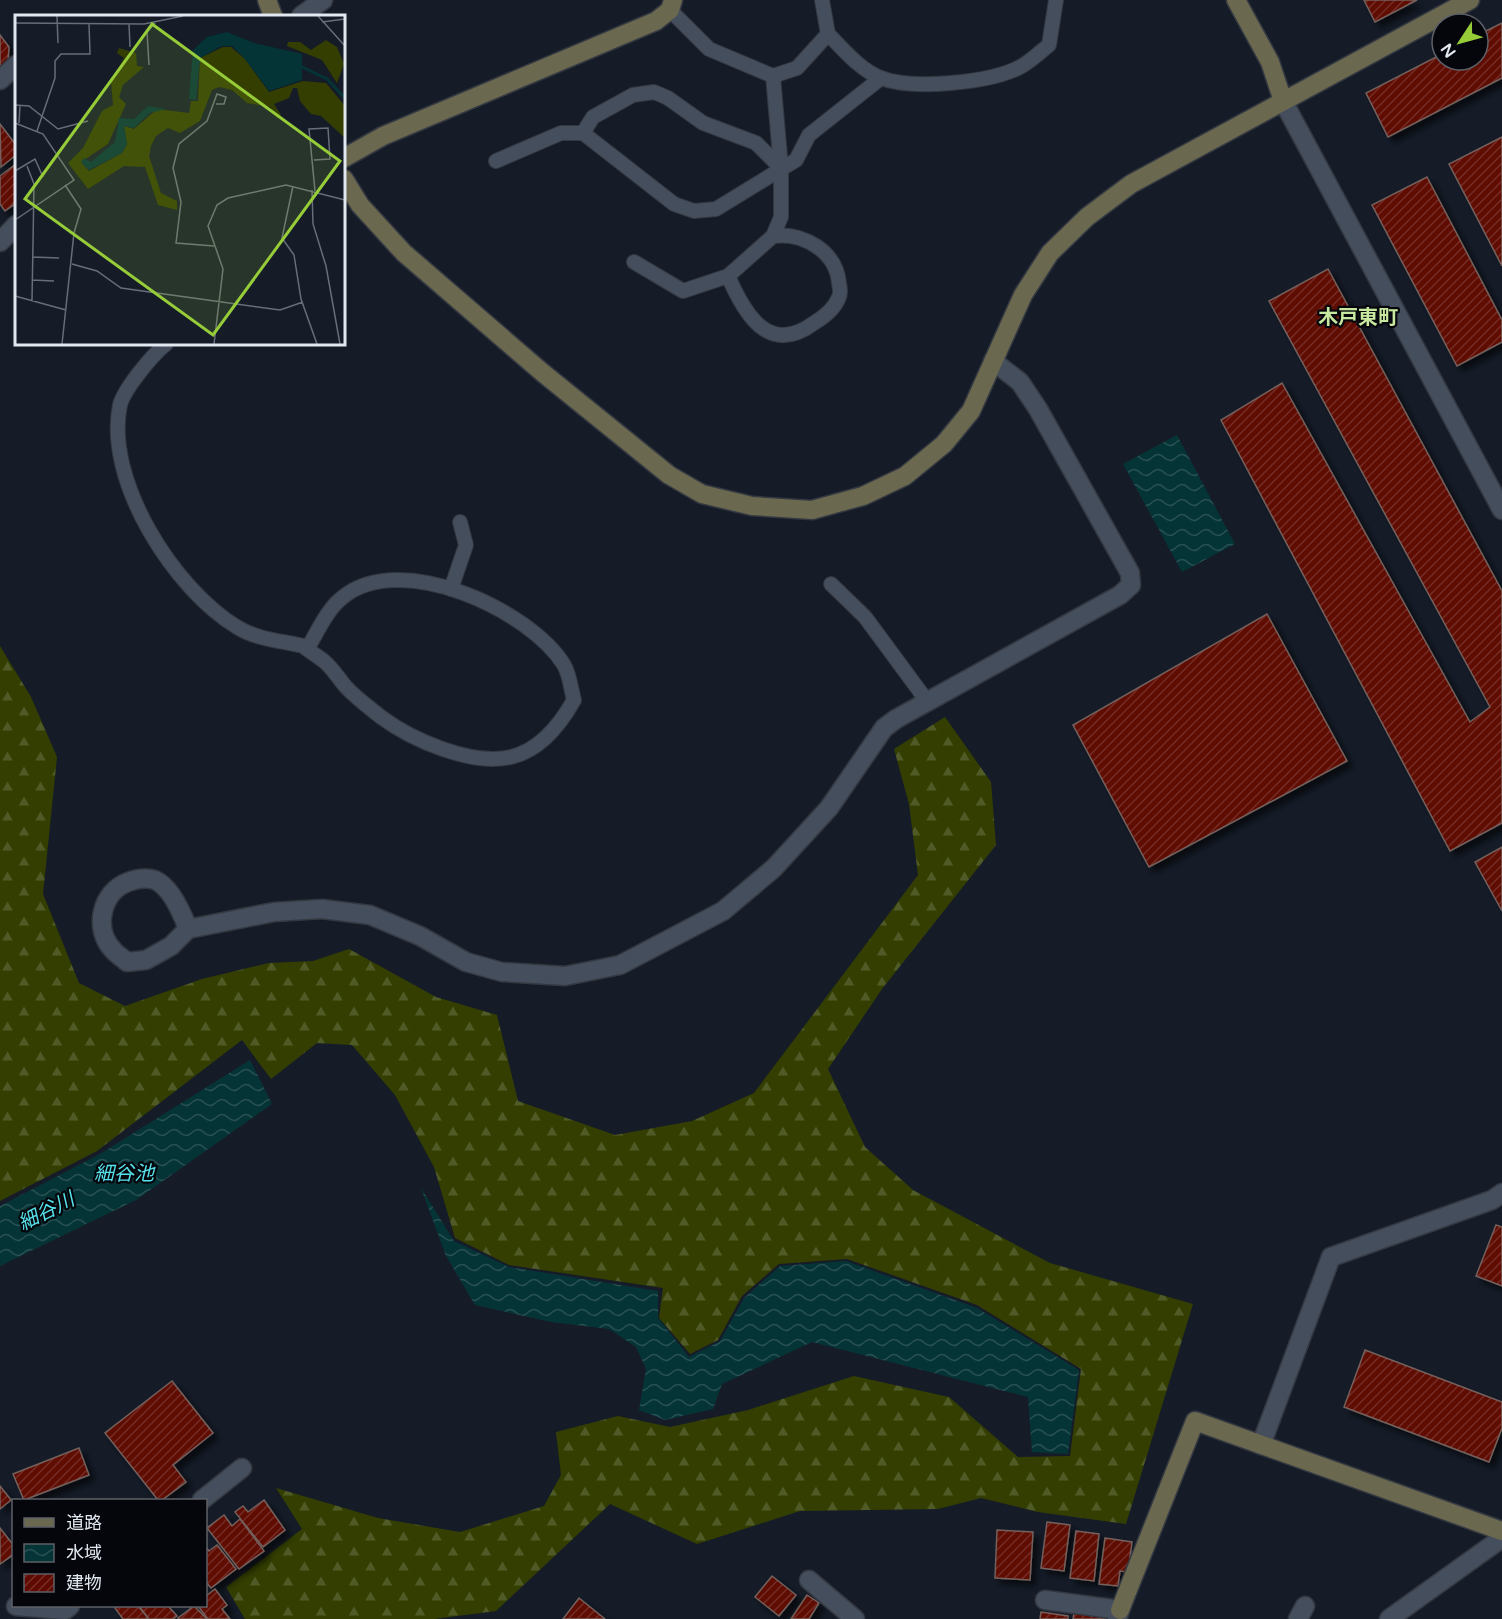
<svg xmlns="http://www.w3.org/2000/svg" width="1502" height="1619" viewBox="0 0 1502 1619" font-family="'Varela Round','Noto Sans JP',sans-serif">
  <defs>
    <pattern id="forest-firs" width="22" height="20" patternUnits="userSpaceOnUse" patternTransform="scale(1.5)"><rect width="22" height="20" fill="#333e00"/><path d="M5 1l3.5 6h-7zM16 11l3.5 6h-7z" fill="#505a26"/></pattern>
    <pattern id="water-waves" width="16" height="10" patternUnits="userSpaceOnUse" patternTransform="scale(1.5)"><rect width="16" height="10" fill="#053437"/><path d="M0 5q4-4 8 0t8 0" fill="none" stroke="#295154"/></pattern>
    <pattern id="building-hatch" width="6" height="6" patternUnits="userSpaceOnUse" patternTransform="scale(1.5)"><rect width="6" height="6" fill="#5f0a00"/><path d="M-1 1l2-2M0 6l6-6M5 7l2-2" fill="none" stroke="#762e26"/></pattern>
    <filter id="shadow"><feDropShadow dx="5.5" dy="5.5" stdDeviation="3" flood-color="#0009"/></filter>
  </defs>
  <rect width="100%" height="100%" fill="#151c28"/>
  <polygon fill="url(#forest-firs)" points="0,646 31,697 57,757 43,894 79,983 125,1006 202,979 269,963 313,961 349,949 436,997 497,1015 518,1101 615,1135 692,1121 754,1093 918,875 909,804 894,749 945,717 991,782 996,845 882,989 828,1069 865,1147 913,1190 1050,1263 1193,1304 1126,1524 1038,1512 981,1498 938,1509 800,1511 697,1544 610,1504 496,1611 434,1619 245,1619 226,1587 302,1529 276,1488 378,1518 460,1532 544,1506 561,1475 556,1432 618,1416 670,1427 748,1410 854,1376 949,1397 1018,1457 1070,1456 1081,1369 977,1305 847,1259 779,1264 742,1296 718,1340 690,1354 659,1318 663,1288 509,1265 455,1238 434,1167 395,1095 352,1045 317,1043 271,1079 242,1040 97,1151 0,1201"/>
  <g fill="url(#water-waves)">
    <polygon points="1177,435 1235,544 1182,572 1123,464"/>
    <polygon points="250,1060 272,1104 136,1200 0,1266 0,1206 100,1154"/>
    <polygon points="421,1188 454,1241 509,1267 658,1291 658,1318 689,1357 720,1341 744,1298 780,1266 846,1261 977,1308 1079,1370 1068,1454 1032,1452 1028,1397 812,1342 722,1384 713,1409 665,1420 639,1410 646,1369 636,1347 609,1329 551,1322 475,1305 446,1256"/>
  </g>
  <g fill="url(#building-hatch)" stroke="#74605c" stroke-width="1.5" filter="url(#shadow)">
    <polygon points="1364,0 1417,0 1375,22"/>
    <polygon points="1502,23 1502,78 1388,137 1366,93 1442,54 1442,60 1478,60 1478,35"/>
    <polygon points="0,35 9,47 8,61 0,67"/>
    <polygon points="0,124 16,145 16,155 1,167"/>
    <polygon points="1502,137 1502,266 1449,164"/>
    <polygon points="16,164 16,203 5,211 0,204 0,176"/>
    <polygon points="1427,177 1502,320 1502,342 1457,366 1372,205"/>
    <polygon points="1328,269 1502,591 1502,823 1450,851 1221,420 1282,383 1470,722 1490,707 1269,301"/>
    <polygon points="1267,614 1347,761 1149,867 1073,725"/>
    <polygon points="1502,847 1502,911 1475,862"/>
    <polygon points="1496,1225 1502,1227 1502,1286 1476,1276"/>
    <polygon points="1365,1350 1502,1402 1502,1428 1489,1462 1344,1407"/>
    <polygon points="172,1381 213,1433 173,1465 186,1482 162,1500 158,1500 105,1433"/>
    <polygon points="79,1448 89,1475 24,1500 13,1474"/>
    <polygon points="0,1486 11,1500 0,1509"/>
    <polygon points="264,1500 285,1530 263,1547 235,1512 243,1506 248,1512"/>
    <polygon points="224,1515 232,1526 240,1519 264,1551 239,1569 207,1528"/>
    <polygon points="1047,1522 1070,1525 1064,1571 1041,1568"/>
    <polygon points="0,1528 14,1546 14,1554 0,1564"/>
    <polygon points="997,1530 1033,1532 1030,1580 995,1578"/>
    <polygon points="1076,1531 1099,1534 1094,1581 1070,1578"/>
    <polygon points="1105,1538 1132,1542 1128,1572 1120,1571 1118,1586 1099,1584"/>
    <polygon points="217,1545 236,1569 211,1588 206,1582 206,1547 209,1551"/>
    <polygon points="772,1576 796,1595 779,1616 755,1597"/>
    <polygon points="215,1589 227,1605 222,1609 230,1619 208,1619 198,1606 206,1606 206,1596"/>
    <polygon points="807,1595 819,1603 809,1619 791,1619"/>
    <polygon points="579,1598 605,1619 563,1619"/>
    <polygon points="118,1606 138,1606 149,1619 123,1619 115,1608"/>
    <polygon points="139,1606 171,1606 169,1607 177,1616 173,1619 149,1619"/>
    <polygon points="194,1606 207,1619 179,1619 178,1618"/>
    <polygon points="1041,1612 1068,1616 1068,1619 1040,1619"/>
    <polygon points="1074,1613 1107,1618 1107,1619 1073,1619"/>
  </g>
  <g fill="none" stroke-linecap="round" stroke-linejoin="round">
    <defs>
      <g id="lane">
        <path d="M828 34C843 49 860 70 881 78 912 90 990 83 1020 67 1030 62 1040 52 1049 45L1056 0"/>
        <polyline points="773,76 797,68 828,34 822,0"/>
        <polyline points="583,133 593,117 633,95 654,92 668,98 703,123 756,143 781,168"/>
        <polyline points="496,161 561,133 583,133 674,204 694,211 716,209 796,160 809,135 881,78"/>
        <polyline points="634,262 683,291 728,276 773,236 781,217 781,168 773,76 709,49 670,10"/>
        <path d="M728 276C745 315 769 356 814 323 824 317 835 308 839 297 841 293 840 288 839 283 836 251 803 232 773 236"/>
        <path d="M166 344C153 354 124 389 120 405 104 480 174 589 237 627 255 639 282 641 303 646 310 652 318 656 325 662 333 669 339 679 346 687 356 698 370 708 381 717 412 740 471 766 511 757 540 750 560 725 574 700 571 690 570 675 564 665 530 610 401 550 343 597 327 609 317 633 307 649"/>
        <polyline points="831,584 865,617 927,701"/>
        <polyline points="451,589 466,545 460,522"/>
      </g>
      <g id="street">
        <polyline points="301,16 323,0"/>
        <polyline points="0,80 16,65"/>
        <polyline points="1283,101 1502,510"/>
        <polyline points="0,242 16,225"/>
        <path d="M188 929C182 913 171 887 155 880 146 877 136 879 128 882 101 892 93 929 113 950 117 955 123 958 127 962L146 960 171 946 188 929 274 912 322 909 370 915 420 936 466 962 502 972 565 976 620 965 723 911 774 868 829 808 884 728 896 719 1120 595 1131 585 1130 573 1038 409 1020 382 993 361"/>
        <polyline points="1261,1445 1331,1257 1492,1200 1502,1193"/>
        <polyline points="202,1500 242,1468"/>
        <polyline points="809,1580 855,1619"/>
        <polyline points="1045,1600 1120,1610 1117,1619"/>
        <polyline points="16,1606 65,1610 70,1606"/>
        <polyline points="1298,1619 1305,1606"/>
        <polyline points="1389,1619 1502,1538"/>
      </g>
      <g id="secondary">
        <polyline points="267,0 273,16"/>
        <polyline points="1236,0 1270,62 1283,101"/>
        <polyline points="344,158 383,136 656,21 670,10 673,0"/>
        <polyline points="344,179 360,205 404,253 543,373 669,475 702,494 752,506 812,510 863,496 905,476 944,444 971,411 1023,295 1050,253 1087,217 1131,184 1470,0"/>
        <polyline points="1120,1610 1195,1421 1502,1531"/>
      </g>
    </defs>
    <use href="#lane" stroke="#343841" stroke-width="16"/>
    <use href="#street" stroke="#343841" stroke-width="21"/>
    <use href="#secondary" stroke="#343841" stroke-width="21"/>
    <use href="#lane" stroke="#454e5c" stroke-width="14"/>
    <use href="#street" stroke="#454e5c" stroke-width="18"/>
    <use href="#secondary" stroke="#6a684e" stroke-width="18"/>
  </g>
  <g text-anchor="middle" stroke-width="4.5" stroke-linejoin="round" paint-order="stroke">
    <g font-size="20" font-weight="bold" fill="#c8e8a0" stroke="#04060b">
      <text x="1358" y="324">木戸東町</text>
    </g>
    <g font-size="20" font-style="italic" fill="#56e1eb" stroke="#04060b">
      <text x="124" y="1180">細谷池</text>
      <text transform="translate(46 1211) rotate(-27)" y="7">細谷川</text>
    </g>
  </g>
  <g transform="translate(15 15)">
    <rect width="330" height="330" fill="#151c28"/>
    <path d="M311 25 322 32 329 49 322 68 307 45 272 31 273 27H285L296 35ZM208 32H216L230 44 254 77 288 66 311 68 330 91V123L306 101 296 99 285 86 282 73H278L274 83 259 89 266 100 262 103 255 92 232 88 217 75 204 72 197 75 185 106 165 118 153 113 141 121 136 131 134 141 146 178 162 186V195L143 190 130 152 109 151 73 174 53 148 68 133 87 96 98 90 96 67 109 43 102 38 104 33 121 38 122 51 129 52 108 70 104 82 111 89 93 129 66 147 74 156 107 138 112 129 109 111 119 114 142 94 174 98 176 86H183L185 43Z" fill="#333e00"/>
    <path d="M212 17 239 28 287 39V65L254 76 230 44 217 31H207L185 43 181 85 174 84 178 35 192 22ZM133 91 151 94 135 98 119 113 109 111 112 129 107 138 74 155 66 147 69 143 76 147 100 127 104 103 119 104Z" fill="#053437"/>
    <path fill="none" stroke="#053437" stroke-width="3" d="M281 49 312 64 330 83"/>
    <path fill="none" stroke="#676e78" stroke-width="1.5" d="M42 1 43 28M303 1 330 31M307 7 330 4M0 8 129 9 168 1M114 9 115 32M134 50 132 17 140 8M0 90 14 91 43 114 73 106M0 108 28 119 59 165 0 205M4 108 5 90M22 116 40 63V46L46 39H75L74 9M299 145 315 144 313 113 294 114 300 176M12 151 19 169 17 286M0 156 20 144 28 162M278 171 267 223 279 240 286 284 302 329M297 175 298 209 311 251 325 329M199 231 161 228 166 187 158 153 164 129 192 106 202 79 211 82 209 89H201M18 242 44 243M57 249 82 256 106 273 265 295 288 287M17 265 39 266M0 281 51 295M47 329 59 218 66 194 50 170M199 329 208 254 193 211 202 190 213 183 271 170 330 185"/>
    <path fill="#97cc39" fill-opacity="0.15" stroke="#97cc39" stroke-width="3" d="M137 9 325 146 198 320 10 184Z"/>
    <rect width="330" height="330" fill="none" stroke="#e2e8f0" stroke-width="3"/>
  </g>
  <rect x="12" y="1499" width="195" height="108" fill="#04060b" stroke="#5d6067" stroke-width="1.5"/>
  <rect x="24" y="1518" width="30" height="9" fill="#6a684e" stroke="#5d6067" stroke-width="1.5"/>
  <text x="66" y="1529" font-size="18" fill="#e2e8f0">道路</text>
  <rect x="24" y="1544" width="30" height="18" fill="url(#water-waves)" stroke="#5d6067" stroke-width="1.5"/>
  <text x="66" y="1559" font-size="18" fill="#e2e8f0">水域</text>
  <rect x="24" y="1574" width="30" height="18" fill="url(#building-hatch)" stroke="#5d6067" stroke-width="1.5"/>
  <text x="66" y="1589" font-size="18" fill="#e2e8f0">建物</text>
  <g transform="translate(1460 42) rotate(234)"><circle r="28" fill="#04060b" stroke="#5d6067" stroke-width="1.5"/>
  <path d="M0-4.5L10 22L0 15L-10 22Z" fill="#97cc39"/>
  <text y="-9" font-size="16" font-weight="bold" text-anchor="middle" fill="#e2e8f0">N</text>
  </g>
</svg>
